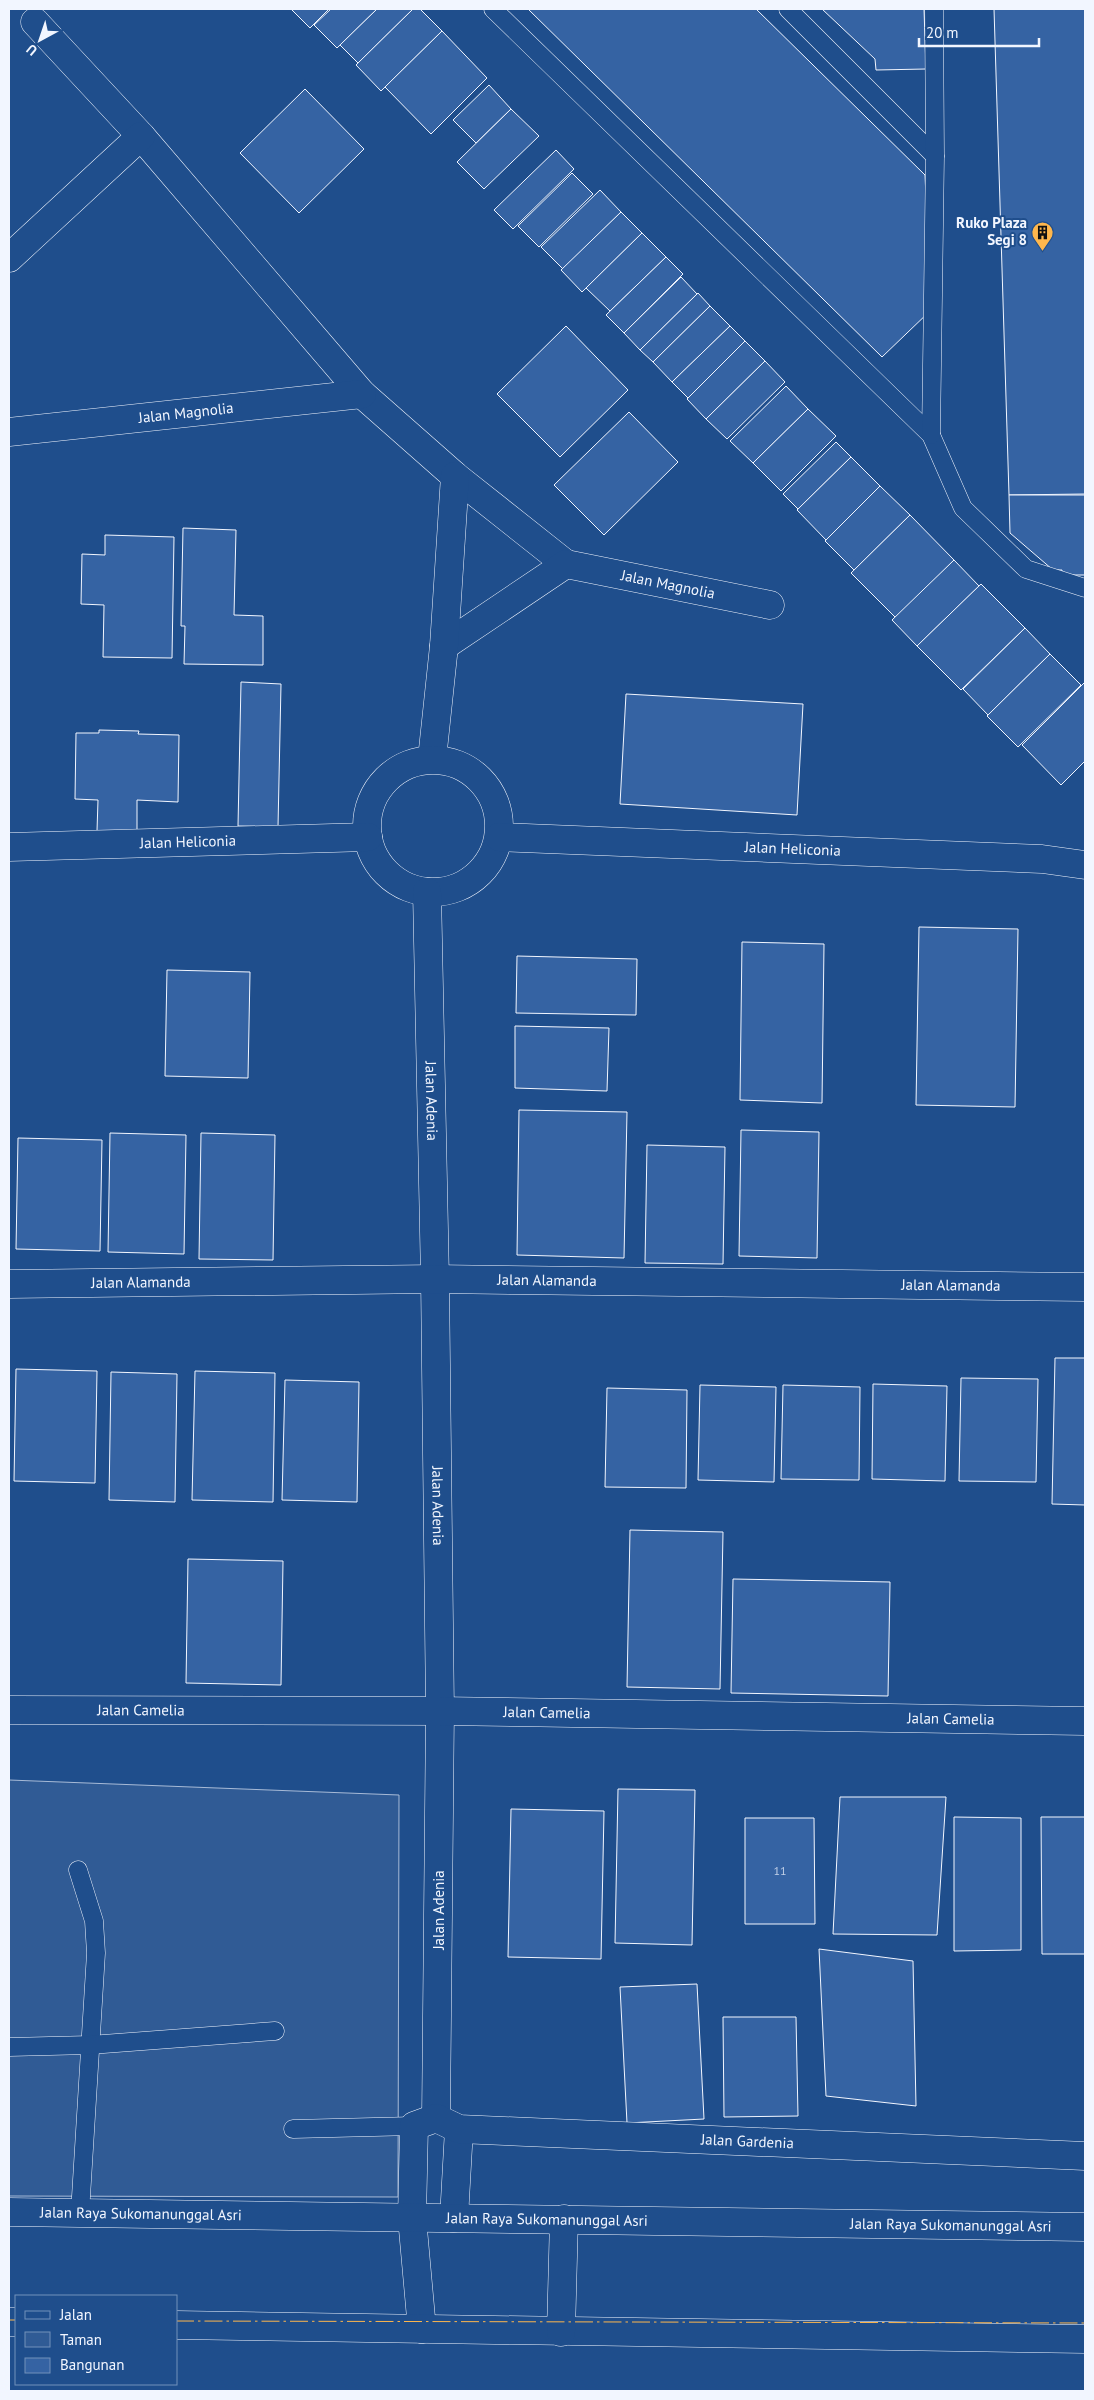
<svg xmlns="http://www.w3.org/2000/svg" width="1094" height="2400" viewBox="0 0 1094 2400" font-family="'PT Sans',sans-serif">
  <rect width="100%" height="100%" fill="#1f4e8c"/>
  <polygon fill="#305b95" stroke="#a8bbd7" points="9,1780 399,1795 398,2197 9,2196"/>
  <g fill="#3563a3" stroke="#f2f6ff">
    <polygon points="291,9 329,9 310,28"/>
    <polygon points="331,9 377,9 337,48 314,25"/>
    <polygon points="377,9 413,9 358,63 340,45"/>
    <polygon points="413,9 420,9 442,31 381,91 356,65"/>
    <polygon points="528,9 756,9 925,175 931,310 882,357"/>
    <polygon points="822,9 924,9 926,69 876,70 875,59"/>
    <polygon points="994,9 1085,9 1085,494 1009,495"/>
    <polygon points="442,31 487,78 431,134 385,87"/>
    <polygon points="489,85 511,109 476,143 453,120"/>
    <polygon points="305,89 364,149 299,213 240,153"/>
    <polygon points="511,109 539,136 484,189 457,162"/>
    <polygon points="556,150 574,169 513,229 494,210"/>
    <polygon points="572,173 593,194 539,247 518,226"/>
    <polygon points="600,190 621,212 563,269 541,247"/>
    <polygon points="621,212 642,233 582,292 561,270"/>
    <polygon points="642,233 666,257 610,311 586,288"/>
    <polygon points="666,257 683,274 624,333 606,315"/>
    <polygon points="681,277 697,294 640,350 624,333"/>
    <polygon points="698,293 710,306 653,362 640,350"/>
    <polygon points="710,306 730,326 672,382 653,362"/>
    <polygon points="566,326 628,390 560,457 497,394"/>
    <polygon points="730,326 745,341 688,398 672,382"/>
    <polygon points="745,341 765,361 706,419 687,399"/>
    <polygon points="765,361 785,382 727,439 706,419"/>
    <polygon points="786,386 808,409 753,463 730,441"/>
    <polygon points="808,409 836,436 781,491 753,463"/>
    <polygon points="629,412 678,462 604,535 554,485"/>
    <polygon points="836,442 851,457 798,509 783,494"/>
    <polygon points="851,457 880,486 826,540 797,510"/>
    <polygon points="880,486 910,515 854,570 825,541"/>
    <polygon points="1009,495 1085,495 1085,575 1062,575 1062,570 1053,570 1010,533"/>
    <polygon points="910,515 954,560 896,618 851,573"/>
    <polygon points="183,528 236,530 234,615 263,616 263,665 184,664 185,626 181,626"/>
    <polygon points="105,535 174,537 172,658 103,657 104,605 81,604 82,554 105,555"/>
    <polygon points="954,560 979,586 917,646 892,620"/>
    <polygon points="981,584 1025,628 961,690 917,646"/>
    <polygon points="1025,628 1050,654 988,715 963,689"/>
    <polygon points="1050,654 1081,685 1018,747 987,716"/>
    <polygon points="241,682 281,684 278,827 238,826"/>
    <polygon points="1085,682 1085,761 1061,785 1022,745"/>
    <polygon points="626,694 803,704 797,815 620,804"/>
    <polygon points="99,730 139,731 138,734 179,735 178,802 137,800 137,831 97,831 98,800 75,799 76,733 99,733"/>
    <polygon points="919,927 1018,929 1015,1107 916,1105"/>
    <polygon points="742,942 824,944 822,1103 740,1100"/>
    <polygon points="517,956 637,959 636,1015 516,1013"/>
    <polygon points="167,970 250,972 248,1078 165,1076"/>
    <polygon points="515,1026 609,1028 607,1091 515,1088"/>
    <polygon points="519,1110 627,1112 624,1258 517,1255"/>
    <polygon points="741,1130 819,1132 817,1258 739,1256"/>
    <polygon points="110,1133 186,1135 184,1254 108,1252"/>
    <polygon points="201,1133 275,1135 273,1260 199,1259"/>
    <polygon points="18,1138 102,1140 100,1251 16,1249"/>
    <polygon points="647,1145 725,1147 723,1264 645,1263"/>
    <polygon points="1055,1358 1085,1358 1085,1505 1052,1504"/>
    <polygon points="16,1369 97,1371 95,1483 14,1481"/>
    <polygon points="195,1371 275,1373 273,1502 192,1500"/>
    <polygon points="111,1372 177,1374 175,1502 109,1500"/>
    <polygon points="961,1378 1038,1379 1036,1482 959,1481"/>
    <polygon points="285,1380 359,1382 357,1502 282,1500"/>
    <polygon points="873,1384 947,1386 945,1481 872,1479"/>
    <polygon points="700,1385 776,1387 774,1482 698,1480"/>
    <polygon points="783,1385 860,1387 859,1480 781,1479"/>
    <polygon points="607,1388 687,1390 686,1488 605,1487"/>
    <polygon points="630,1530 723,1532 720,1689 627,1687"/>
    <polygon points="188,1559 283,1561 281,1685 186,1683"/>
    <polygon points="733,1579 890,1582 888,1696 731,1693"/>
    <polygon points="618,1789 695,1790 692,1945 615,1943"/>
    <polygon points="840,1797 946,1797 937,1935 833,1934"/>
    <polygon points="511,1809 604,1811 601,1959 508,1957"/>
    <polygon points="954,1817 1021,1818 1021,1950 954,1951"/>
    <polygon points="1041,1817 1085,1817 1085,1954 1042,1954"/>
    <polygon points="745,1818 814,1818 815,1924 745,1924"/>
    <polygon points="819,1949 913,1961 916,2106 826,2096"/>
    <polygon points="697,1984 704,2119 627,2123 620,1987"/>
    <polygon points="723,2017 796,2017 798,2116 724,2117"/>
  </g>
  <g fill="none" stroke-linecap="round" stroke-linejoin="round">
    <defs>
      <g id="service">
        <polyline points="493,9 931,435 963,508 1026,569 1085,588"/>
        <polyline points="788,9 935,156"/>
        <polyline points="931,435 935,156 934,9"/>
        <polyline points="78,1870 94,1921 96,1953 80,2213"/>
        <polyline points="9,2047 90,2045 275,2031"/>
        <polyline points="293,2129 414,2126"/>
      </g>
      <g id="minor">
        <polyline points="35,22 141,136 362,394 455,476 566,564"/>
        <polyline points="9,258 141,136"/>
        <path id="s1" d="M9 432 362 394"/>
        <path id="s2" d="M444 646 566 564 770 605"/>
        <polyline points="432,759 444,646 455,476"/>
        <circle cx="433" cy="826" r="66"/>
        <path id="s3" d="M499 837 1042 859 1085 865"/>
        <path id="s4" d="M9 847 368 837"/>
        <path id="s5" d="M427 892 435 1279 440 1711 436 2118"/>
        <path id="s6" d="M9 1284 435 1279 1085 1287"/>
        <path id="s7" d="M9 1710 440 1711 1085 1721"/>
        <polyline points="454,2218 459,2129"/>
        <path id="s8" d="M422 2329 412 2218 414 2126 436 2118 459 2129 1085 2156"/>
      </g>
      <g id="tertiary">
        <path id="s9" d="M9 2212 1085 2227"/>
        <polyline points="9,2322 16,2322"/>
        <polyline points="176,2325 1085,2339"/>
        <polyline points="561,2332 564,2219"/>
      </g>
    </defs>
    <use href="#service" stroke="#f2f6ff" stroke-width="19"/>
    <use href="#minor" stroke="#f2f6ff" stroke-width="29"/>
    <use href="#tertiary" stroke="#f2f6ff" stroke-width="29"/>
    <use href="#service" stroke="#1f4e8c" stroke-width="18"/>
    <use href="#minor" stroke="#1f4e8c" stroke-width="28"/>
    <use href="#tertiary" stroke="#1f4e8c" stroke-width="28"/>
    <g stroke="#ffb74d" stroke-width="1" stroke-dasharray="18 4 2.5 4" stroke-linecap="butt">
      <polyline points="9,2320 16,2320"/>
      <polyline points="176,2321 1085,2323"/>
    </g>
  </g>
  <defs>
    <symbol id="building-pin" viewBox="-11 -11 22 30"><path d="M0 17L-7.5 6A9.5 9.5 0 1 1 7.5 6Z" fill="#ffb74d" stroke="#1f4e8c"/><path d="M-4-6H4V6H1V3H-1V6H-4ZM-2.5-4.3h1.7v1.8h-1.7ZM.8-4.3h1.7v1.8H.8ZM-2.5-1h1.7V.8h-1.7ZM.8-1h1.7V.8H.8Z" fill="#111"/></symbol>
  </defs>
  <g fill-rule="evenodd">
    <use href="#building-pin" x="1030" y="220" width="25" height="34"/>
  </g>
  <g text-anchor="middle" stroke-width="4" stroke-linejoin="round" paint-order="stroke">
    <g font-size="12" fill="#c3d1e8">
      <text x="780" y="1875">11</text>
    </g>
    <g font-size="15" font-weight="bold" fill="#f2f6ff" stroke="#1f4e8c" text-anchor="end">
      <text x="1027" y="228">Ruko Plaza<tspan x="1027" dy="17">Segi 8</tspan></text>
    </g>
    <g font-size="15" fill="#f2f6ff" stroke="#1f4e8c">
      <text dy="5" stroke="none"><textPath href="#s1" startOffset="178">Jalan Magnolia</textPath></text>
      <text dy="5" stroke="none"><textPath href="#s2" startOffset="251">Jalan Magnolia</textPath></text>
      <text dy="5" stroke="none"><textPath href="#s4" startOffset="179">Jalan Heliconia</textPath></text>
      <text dy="5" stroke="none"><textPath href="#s3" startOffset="294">Jalan Heliconia</textPath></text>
      <text dy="5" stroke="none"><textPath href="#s5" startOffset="209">Jalan Adenia</textPath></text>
      <text dy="5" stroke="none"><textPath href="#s6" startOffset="538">Jalan Alamanda</textPath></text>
      <text dy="5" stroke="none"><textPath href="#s6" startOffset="132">Jalan Alamanda</textPath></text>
      <text dy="5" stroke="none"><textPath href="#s6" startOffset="942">Jalan Alamanda</textPath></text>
      <text dy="5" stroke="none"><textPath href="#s5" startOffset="614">Jalan Adenia</textPath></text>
      <text dy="5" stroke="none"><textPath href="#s7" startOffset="132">Jalan Camelia</textPath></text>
      <text dy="5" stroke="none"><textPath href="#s7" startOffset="538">Jalan Camelia</textPath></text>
      <text dy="5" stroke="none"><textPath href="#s7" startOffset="942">Jalan Camelia</textPath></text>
      <text transform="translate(439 1910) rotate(-90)" y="5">Jalan Adenia</text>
      <text dy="5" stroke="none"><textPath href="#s8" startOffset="541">Jalan Gardenia</textPath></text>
      <text dy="5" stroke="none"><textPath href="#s9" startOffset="132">Jalan Raya Sukomanunggal Asri</textPath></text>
      <text dy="5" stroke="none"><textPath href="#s9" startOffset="538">Jalan Raya Sukomanunggal Asri</textPath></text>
      <text dy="5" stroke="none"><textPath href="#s9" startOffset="942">Jalan Raya Sukomanunggal Asri</textPath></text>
    </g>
  </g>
  <rect width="1094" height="2400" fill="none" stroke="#f2f6ff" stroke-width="20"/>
  <rect x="15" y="2295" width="162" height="90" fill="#1f4e8c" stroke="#7391ba"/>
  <rect x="25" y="2311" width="25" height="8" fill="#1f4e8c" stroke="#7391ba"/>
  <text x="60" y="2320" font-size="15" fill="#f2f6ff">Jalan</text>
  <rect x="25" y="2332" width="25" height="15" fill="#305b95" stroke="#7391ba"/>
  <text x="60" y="2345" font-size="15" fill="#f2f6ff">Taman</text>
  <rect x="25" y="2358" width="25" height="15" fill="#3563a3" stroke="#7391ba"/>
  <text x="60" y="2370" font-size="15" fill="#f2f6ff">Bangunan</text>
  <g transform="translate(40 40) rotate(220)" stroke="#1f4e8c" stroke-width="4" paint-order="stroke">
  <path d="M0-4L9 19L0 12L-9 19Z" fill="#f2f6ff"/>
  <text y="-8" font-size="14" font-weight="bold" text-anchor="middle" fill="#f2f6ff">U</text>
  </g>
  <path d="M919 38v8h120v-8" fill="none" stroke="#f2f6ff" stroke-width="2.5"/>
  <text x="926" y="38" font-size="15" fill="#f2f6ff" stroke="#1f4e8c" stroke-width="4" paint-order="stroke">20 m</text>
</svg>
